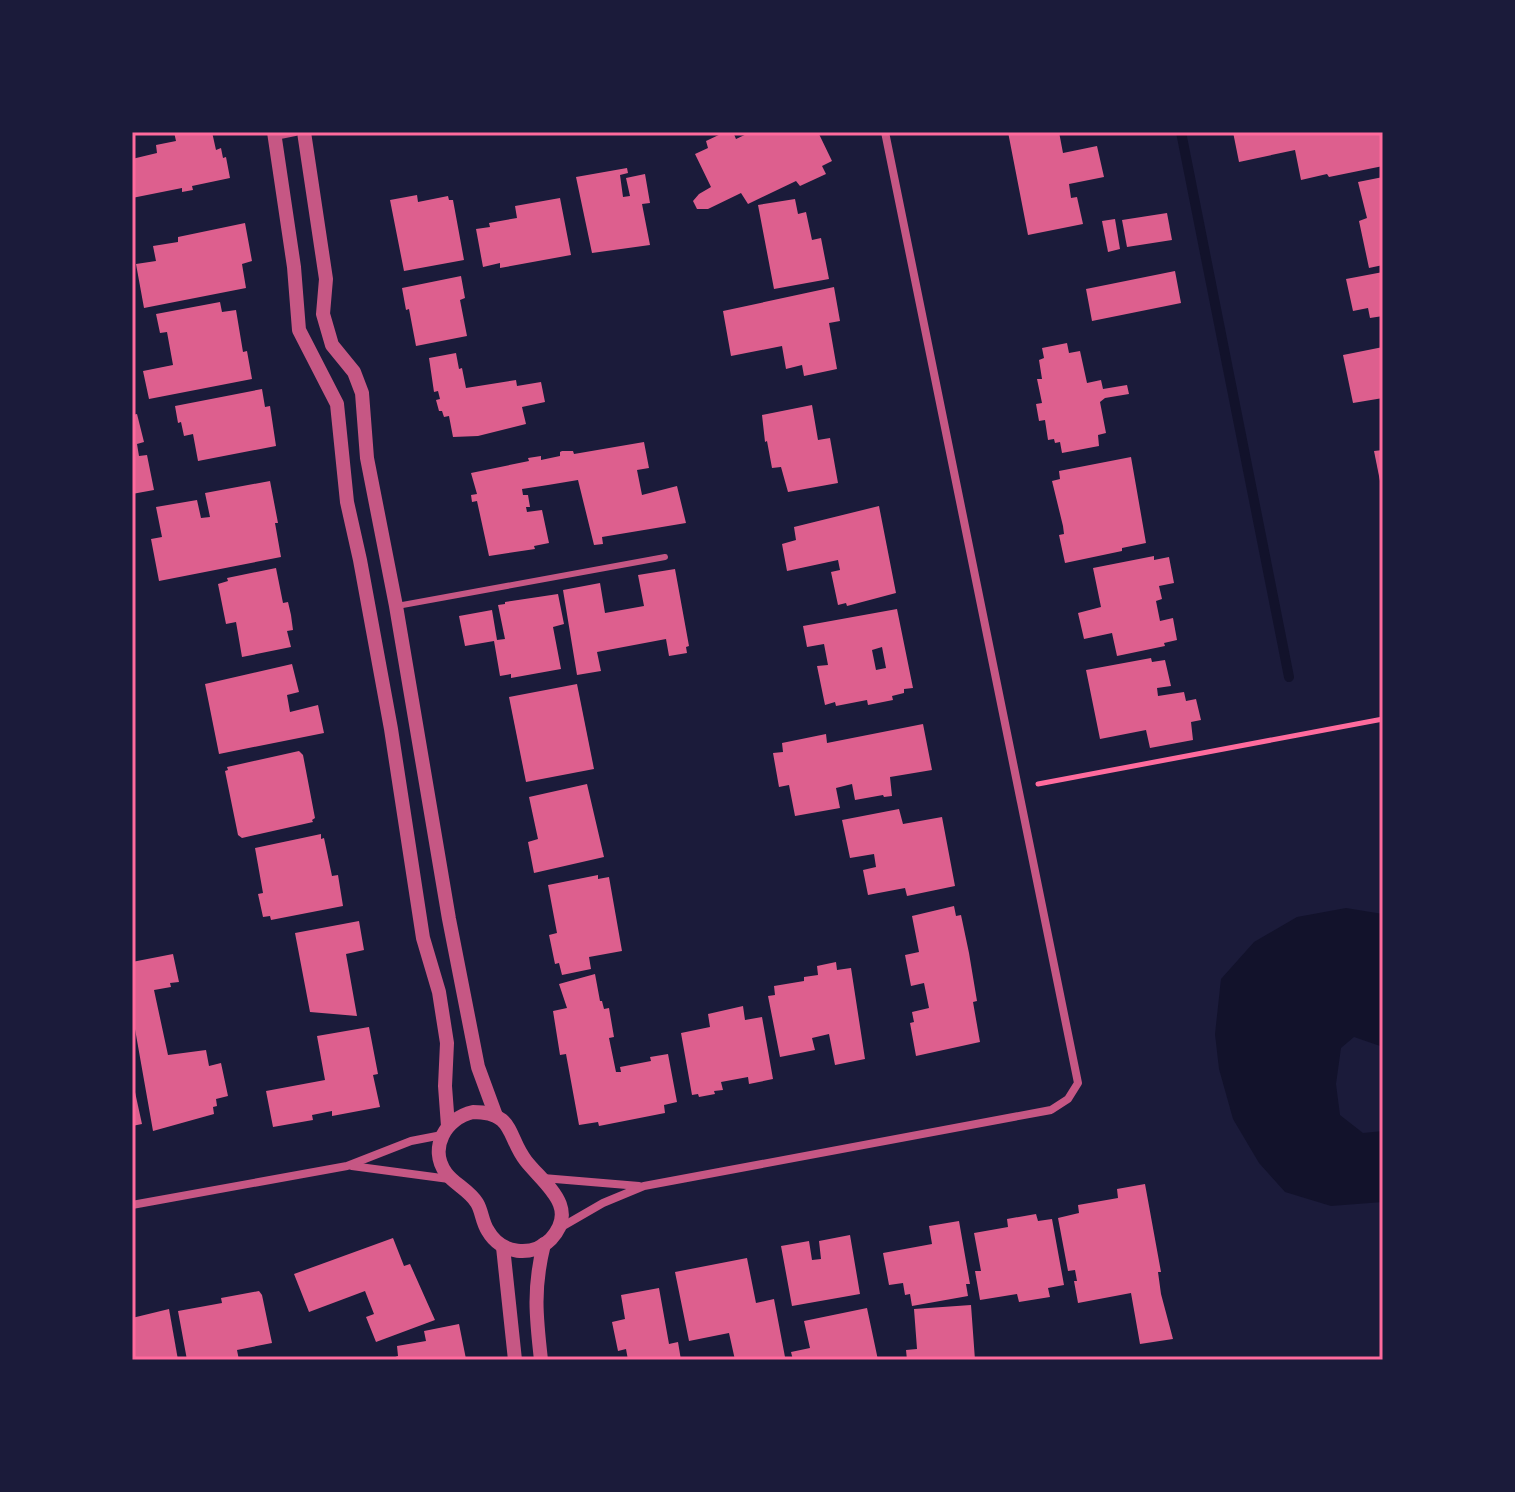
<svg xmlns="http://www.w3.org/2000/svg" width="1515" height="1492" viewBox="0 0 1515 1492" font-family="'PT Serif',serif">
  <rect width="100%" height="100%" fill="#1b1b3a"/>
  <polygon fill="#12122b" points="1346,908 1383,914 1383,1047 1354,1037 1341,1048 1336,1084 1340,1115 1363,1133 1383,1131 1383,1202 1331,1206 1285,1192 1259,1163 1233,1119 1219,1069 1215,1034 1221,979 1254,942 1297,917"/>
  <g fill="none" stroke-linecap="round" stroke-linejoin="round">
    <polyline stroke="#12122b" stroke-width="10" points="1181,132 1289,677"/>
  </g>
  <g fill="#dd5f8e" fill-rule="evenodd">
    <polygon points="174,132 212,132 216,150 221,148 223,158 226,157 230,178 192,186 193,190 182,192 182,188 132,198 132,159 157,153 156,145 176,141"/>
    <polygon points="725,132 733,132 736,139 751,132 787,132 788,134 818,132 832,161 822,166 826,174 800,186 796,181 748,204 741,193 708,209 697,209 693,201 699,194 711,187 695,154 708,148 706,141"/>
    <polygon points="1008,132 1059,132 1063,153 1097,146 1104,177 1069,184 1071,198 1077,197 1083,224 1028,235"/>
    <polygon points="1233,132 1272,132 1273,135 1287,132 1383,132 1383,166 1329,177 1327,174 1301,180 1295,150 1239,162"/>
    <polygon points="627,168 628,173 620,175 623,197 630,196 626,178 645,174 650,203 642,204 650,245 592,253 576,177"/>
    <polygon points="1383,177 1383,265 1369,268 1359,221 1367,218 1358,182"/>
    <polygon points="417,195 418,202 448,196 449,200 453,200 464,260 404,271 390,200"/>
    <polygon points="560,198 571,255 500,268 500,263 483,267 476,229 490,227 489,223 517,218 515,206"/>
    <polygon points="795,199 798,214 806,212 812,240 821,238 829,279 774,289 758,205"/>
    <polygon points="1167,213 1172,240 1127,247 1122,220"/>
    <polygon points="1115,219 1120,249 1108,252 1102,221"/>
    <polygon points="245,223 252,261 242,264 246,288 144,308 136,264 156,261 153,246 178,242 178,237"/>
    <polygon points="1175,271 1181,303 1092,321 1086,289"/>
    <polygon points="1383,272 1383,316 1370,318 1368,308 1353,311 1346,279"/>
    <polygon points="461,276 465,298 460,300 467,336 416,346 409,309 406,310 402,288"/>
    <polygon points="834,287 840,321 829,323 837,369 804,376 802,365 786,369 782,346 731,356 723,311"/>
    <polygon points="220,302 222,312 236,310 243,352 247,351 252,379 149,399 143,371 173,365 167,332 160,333 156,314"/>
    <polygon points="1067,343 1069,353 1080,351 1087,383 1101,380 1103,389 1127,385 1129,394 1105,398 1100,402 1106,433 1098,435 1099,446 1062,453 1060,442 1055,443 1054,439 1048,440 1045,420 1039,421 1036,404 1042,403 1037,379 1042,379 1039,360 1044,358 1042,348"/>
    <polygon points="1383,347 1383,398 1353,403 1343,355"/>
    <polygon points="456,353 459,369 462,368 466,388 516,380 517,386 541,382 545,402 522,407 526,424 478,436 453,437 449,416 444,417 442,411 439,411 436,400 440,399 438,391 434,392 429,358"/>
    <polygon points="262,389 265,407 270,406 276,446 198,461 193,434 184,436 181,422 178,423 175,406"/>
    <polygon points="812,405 818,440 830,438 838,483 788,492 781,467 772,468 767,441 765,442 762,415"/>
    <polygon points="137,414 144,442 137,444 139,456 147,455 154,490 132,494 132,415"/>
    <polygon points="644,442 649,468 637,470 642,495 677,486 686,523 602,537 603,544 594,545 578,480 548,485 522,489 523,495 528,495 530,507 526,507 527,512 542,510 549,543 534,546 535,549 489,556 477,501 472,502 471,495 477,494 471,473 529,461 528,458 541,456 541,460 560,456 560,452 562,451 573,451 574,454"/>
    <polygon points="1383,450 1383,490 1382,491 1374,451"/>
    <polygon points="1131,457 1146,543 1122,548 1122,551 1065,563 1059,535 1064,534 1063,526 1052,481 1060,479 1059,471"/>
    <polygon points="270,481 278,523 275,523 281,557 159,581 151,539 162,537 156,507 197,500 201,518 210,517 205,493"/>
    <polygon points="879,506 896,593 847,606 846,603 838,605 831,572 840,570 838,560 787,571 782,544 796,540 794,527"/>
    <polygon points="1154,556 1154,560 1169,557 1174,583 1159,586 1162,599 1156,601 1160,621 1173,618 1177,640 1164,643 1165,646 1117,656 1112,633 1084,639 1078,613 1101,607 1093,568"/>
    <polygon points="276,568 283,603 288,602 291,615 293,630 287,631 291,647 242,657 236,622 226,624 218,584 228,581 227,578"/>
    <polygon points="675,569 689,646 686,647 687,653 669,656 666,639 597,652 601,671 577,675 563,590 600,583 605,613 644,606 638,575"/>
    <polygon points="558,594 564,624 553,627 561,669 511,678 511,674 500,676 494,641 465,646 459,616 492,610 497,640 505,639 498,605 505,604 505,602"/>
    <path d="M897 609 913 688 904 689V693L892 696 893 700 868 705 867 700 836 706 835 702 825 705 817 666 828 665 824 644 807 647 803 626ZM882 647 886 668 876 670 872 650Z"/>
    <polygon points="1151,658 1152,662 1165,660 1171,686 1157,688 1158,696 1184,692 1186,701 1196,699 1201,720 1191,722 1193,740 1150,748 1146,730 1100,739 1086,670"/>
    <polygon points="292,664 299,692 287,695 290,712 318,705 324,733 219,754 205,684"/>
    <polygon points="577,684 594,769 526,782 509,697"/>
    <polygon points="923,724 932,770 890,777 892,796 884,797 883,795 855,800 852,784 836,788 840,808 795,816 789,785 779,787 773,753 783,752 782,743 826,734 827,743"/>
    <polygon points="299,751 303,755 315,818 312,820 313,822 242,838 238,835 225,771 228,770 227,767"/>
    <polygon points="587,784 604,857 534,873 528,842 538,839 529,797"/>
    <polygon points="899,809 903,824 942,817 955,886 907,896 905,888 868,895 863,870 876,867 874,854 850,858 842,820"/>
    <polygon points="321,834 321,839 324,838 332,876 338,875 343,906 271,920 270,916 263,917 258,894 263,893 255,848"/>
    <polygon points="598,875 598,879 609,877 622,951 589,957 591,969 562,975 559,963 555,964 549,935 557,933 548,885"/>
    <polygon points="954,906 956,916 961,915 969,953 977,1001 973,1002 980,1042 916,1056 910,1023 914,1022 912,1012 929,1008 924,983 911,986 905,955 919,952 912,916"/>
    <polygon points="359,921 364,950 346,954 357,1016 310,1012 295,933"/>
    <polygon points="173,954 179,982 170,983 171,987 154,990 168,1055 206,1050 209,1066 221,1063 228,1096 216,1099 217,1106 213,1107 214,1114 153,1131 132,1012 132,962"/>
    <polygon points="836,962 837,970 851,968 865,1059 835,1065 829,1034 812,1038 815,1050 780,1057 768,996 775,995 774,986 804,981 804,977 818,975 817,966"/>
    <polygon points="595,974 600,1001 602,1001 604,1009 609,1008 614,1037 609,1038 616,1072 621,1072 620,1067 651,1061 650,1057 668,1054 677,1102 664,1105 665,1113 599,1126 598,1122 579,1125 566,1054 560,1055 553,1011 567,1008 559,984"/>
    <polygon points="743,1006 745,1020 762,1017 773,1079 749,1084 748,1077 721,1082 723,1090 714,1091 715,1094 699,1097 698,1094 692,1095 681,1033 710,1027 708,1014"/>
    <polygon points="369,1027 378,1074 373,1075 380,1107 332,1116 332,1111 312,1115 313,1120 273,1127 266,1091 325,1080 317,1036"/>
    <polygon points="133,1083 142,1124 132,1126 132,1084"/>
    <polygon points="1145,1184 1161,1272 1158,1272 1161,1294 1173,1339 1140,1344 1131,1293 1078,1303 1074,1281 1077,1281 1075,1270 1068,1271 1058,1218 1079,1213 1078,1205 1118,1198 1117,1189"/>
    <polygon points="1036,1214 1038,1221 1052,1219 1064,1285 1048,1288 1050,1297 1019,1302 1017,1294 980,1300 975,1271 981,1271 974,1233 1008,1227 1007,1219"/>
    <polygon points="959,1221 970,1284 966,1284 968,1296 912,1306 910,1294 905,1295 903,1283 889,1285 883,1253 932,1244 929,1226"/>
    <polygon points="850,1235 860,1294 792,1306 781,1246 809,1241 812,1260 821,1259 819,1241"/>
    <polygon points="393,1238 404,1266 410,1264 435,1320 376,1342 366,1317 374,1314 365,1291 309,1312 294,1274"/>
    <polygon points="747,1258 756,1303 774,1299 785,1357 770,1360 735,1360 729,1333 689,1341 675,1272"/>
    <polygon points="659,1288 669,1344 678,1342 681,1360 628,1360 626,1349 618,1351 612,1322 625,1319 621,1295"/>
    <polygon points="259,1291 262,1295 272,1343 237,1350 239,1360 187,1360 178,1311 222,1303 221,1298"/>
    <polygon points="971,1305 975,1360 907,1360 906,1350 917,1349 914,1309"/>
    <polygon points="867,1308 878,1360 793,1360 791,1352 810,1348 804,1321"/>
    <polygon points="169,1309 178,1360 132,1360 132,1318"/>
    <polygon points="459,1324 466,1359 387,1360 398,1356 397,1346 426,1341 424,1331"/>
  </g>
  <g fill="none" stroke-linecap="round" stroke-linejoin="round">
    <polyline stroke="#ff6b9d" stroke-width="5" points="1038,784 1383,719"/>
    <polyline stroke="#c65784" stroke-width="6" points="397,606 665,557"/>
    <g stroke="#c65784" stroke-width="8">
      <polyline points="275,136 295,132"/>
      <polyline points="352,1166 449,1179"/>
      <polyline points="543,1178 639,1186"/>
      <polyline points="132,1205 347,1166 411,1141 442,1135"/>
      <polyline points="558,1229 603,1203 644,1186 1051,1110 1068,1099 1078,1083 885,132"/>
    </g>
    <g stroke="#c65784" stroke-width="14">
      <polyline points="274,132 294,267 299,330 337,404 347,502 360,560 391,729 423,938 439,992 447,1043 445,1086 448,1126"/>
      <polyline points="304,132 326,279 323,314 332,345 354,372 362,393 367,458 396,606 449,919 478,1067 496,1116"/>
      <path d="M473 1112C515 1112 507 1137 526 1161 544 1184 580 1207 551 1239 532 1258 501 1254 488 1231 482 1222 482 1211 477 1203 469 1190 454 1184 446 1173 428 1148 446 1118 473 1112Z"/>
      <polyline points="503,1247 515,1360"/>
      <path d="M541 1360C536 1316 533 1288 544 1244"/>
    </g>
  </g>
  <rect width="1515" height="1492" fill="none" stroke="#1b1b3a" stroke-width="268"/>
  <rect x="134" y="134" width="1247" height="1224" fill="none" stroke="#ff6b9d" stroke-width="3"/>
</svg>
